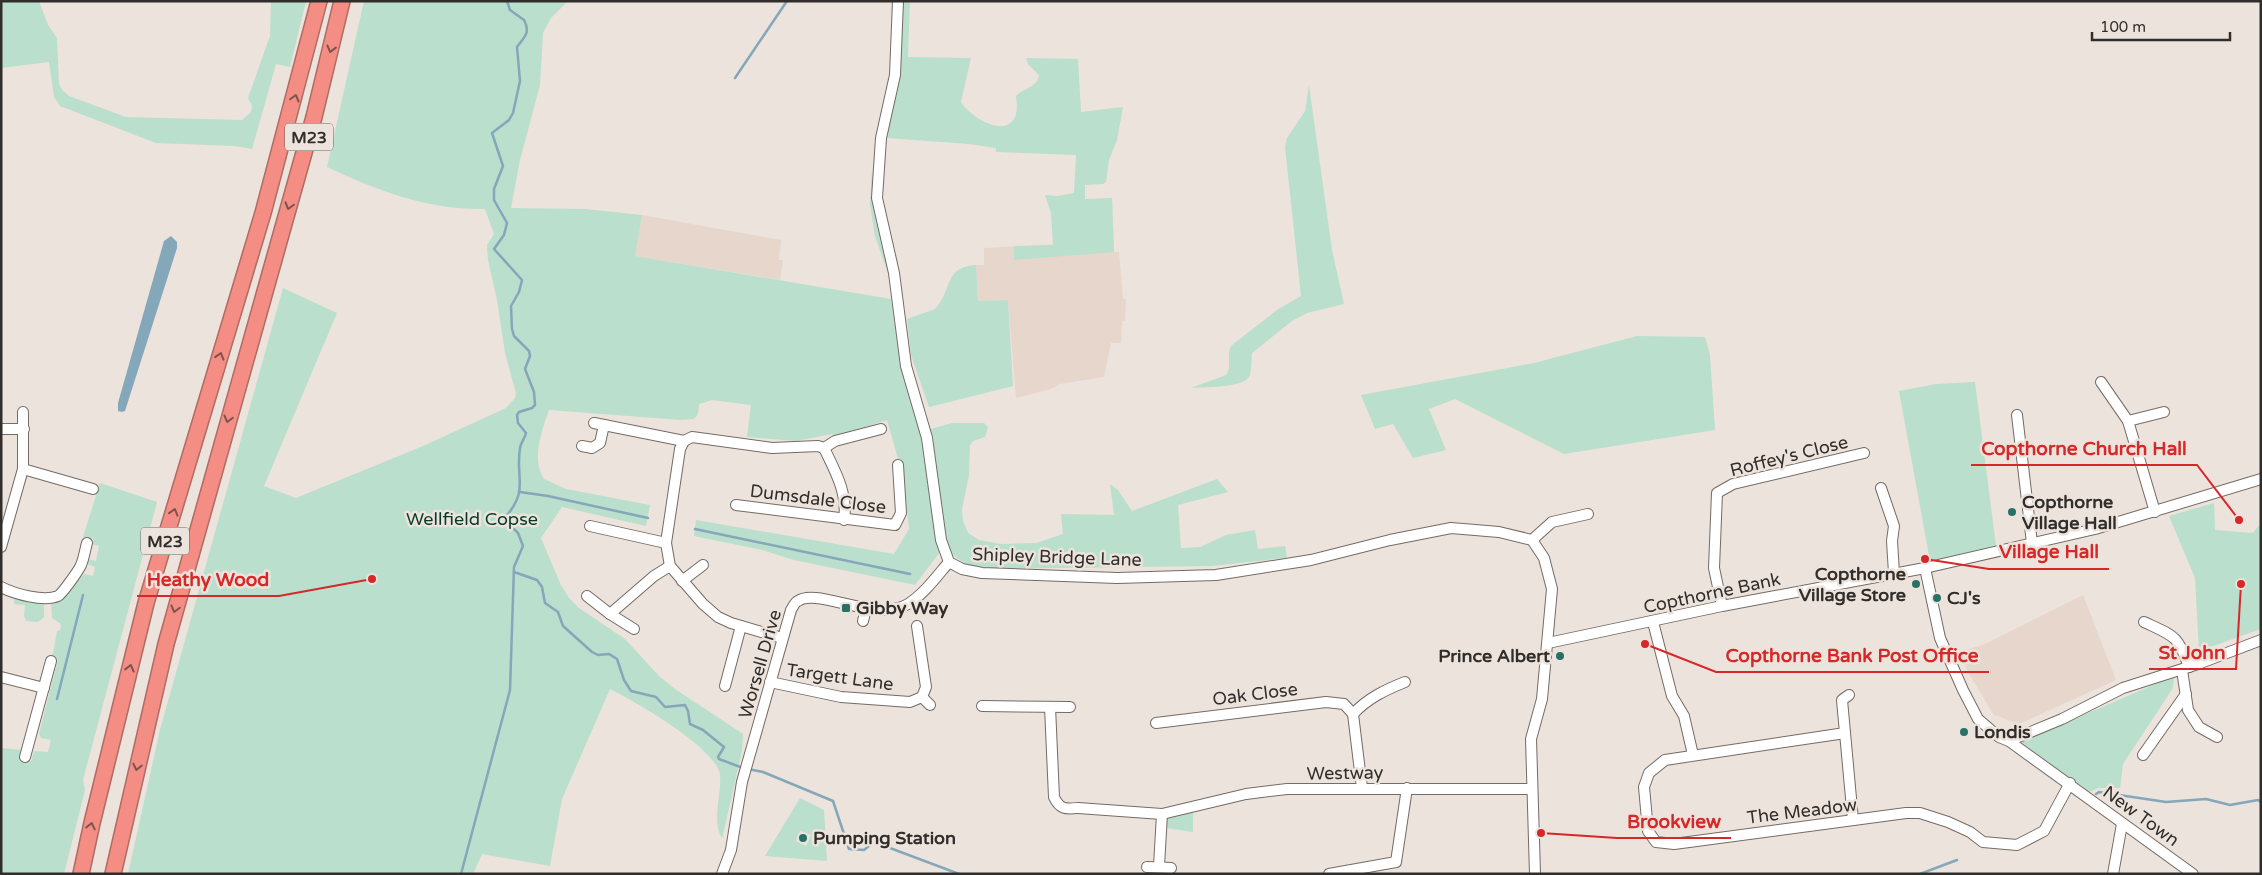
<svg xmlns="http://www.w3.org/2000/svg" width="2262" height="875" viewBox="0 0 2262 875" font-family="'Varela Round',sans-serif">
  <rect width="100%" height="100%" fill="#ece3dc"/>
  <g fill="#e7d6cb">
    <polygon points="1112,198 1114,252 1119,252 1123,299 1126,299 1125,321 1122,321 1121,343 1111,343 1104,377 1060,384 1051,389 1016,398 1008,300 978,301 976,265 984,265 984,248 1087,243"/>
    <polygon points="642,215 781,240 779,260 783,260 780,280 634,256"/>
    <polygon points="2083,595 2116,680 2019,724 1994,715 1969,674 1959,652 1985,644"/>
  </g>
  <g fill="#badfcd" fill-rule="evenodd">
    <polygon points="1,1 39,1 48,25 57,38 59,83 62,90 69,96 126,117 242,120 251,112 252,106 248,98 270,36 271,1 306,1 290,67 276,64 252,149 235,146 156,143 60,106 54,97 49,62 1,68"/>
    <path d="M364 1H568L551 18 543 33 540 85 520 160 511 208 585 209 642 215 635 256 891 299 900 359 920 432 952 423H984L988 427 985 437 973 441 970 445 969 475 962 509 963 521 968 533 979 540 1001 544 1036 543 1063 534 1061 514 1114 515 1110 484 1118 490 1132 511 1217 479 1228 492 1178 505 1181 548 1200 547 1226 535 1255 530 1258 549 1285 546 1287 558 1212 566 980 569 969 567 948 551 940 552 915 585 794 560 762 550 694 536 696 520 894 554 909 529 904 480 887 420 837 436 832 434 796 441 747 437 751 405 712 400 699 404C698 420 696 419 681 420L549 410C542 430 531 459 544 479L566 489 650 505 646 526 562 507 541 538 561 585 569 598 579 608 625 639 659 676 675 689 743 734 742 751 722 839C711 818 722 797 720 775 717 748 634 701 610 689L562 799 550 866 482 854 473 874H128L160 730 283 288 337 313 264 486 296 498 423 446 506 408 515 398 516 393 505 353 497 300 488 260 487 245 494 234 485 209C428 210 378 191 327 167Z"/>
    <path d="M901 1H910L908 57 971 58 961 102C968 115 1003 138 1014 119 1018 112 1017 104 1016 96 1024 88 1038 87 1039 75L1028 64 1026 58 1078 59 1081 112 1123 107 1117 140 1109 160 1106 182 1103 184 1085 185V199L1112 198 1114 252 1014 260V246L1053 245 1051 213 1045 195 1058 196 1074 193 1076 155 996 152V148L969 144 887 138 897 82Z"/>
    <path d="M1309 85 1332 250 1344 304 1307 313 1292 321 1252 353C1251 360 1252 371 1249 377 1242 388 1203 387 1191 388L1226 375C1233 366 1225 355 1232 345L1277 310 1301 296 1285 147 1287 138 1305 111Z"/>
    <polygon points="872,169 874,197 889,269 889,276 875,236 870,204"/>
    <path d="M976 265 978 301 1008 300 1013 386 929 407 911 355 907 319 935 309C953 290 943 267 976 265Z"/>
    <polygon points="1637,336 1705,337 1710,355 1715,430 1564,454 1455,399 1429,409 1446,450 1413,458 1393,424 1375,429 1361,395 1534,363"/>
    <polygon points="1975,382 1996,546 1930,561 1899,391 1936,384"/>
    <path d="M100 483 157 502 83 780 85 790 64 874H2L1 748 22 750 20 758 31 761 34 751 48 752 51 740 41 738 39 734 58 659 47 657 53 654 57 631 60 630 61 624 52 618 51 604C76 597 68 585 85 574L93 576 95 567 87 564V559L96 561 99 546 92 544 93 539 83 537Z"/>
    <polygon points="2214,503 2215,530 2253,533 2261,523 2261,629 2199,651 2195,578 2169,516"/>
    <polygon points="14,599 44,601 44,617 38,622 26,621 24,616 25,605 14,604"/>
    <polygon points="2174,676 2173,688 2123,764 2120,788 2098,788 2089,792 2021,742"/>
    <path d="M800 798 824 810 827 861 765 856ZM800 831 811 835 806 846 796 841Z"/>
    <polygon points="1185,812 1193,813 1193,832 1166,828 1167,817"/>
  </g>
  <polygon fill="#84a7ba" points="171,236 177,242 177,248 125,411 122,412 118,411 118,403 164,241"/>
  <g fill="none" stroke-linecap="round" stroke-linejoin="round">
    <g stroke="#84a7ba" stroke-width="2.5">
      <polyline points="735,78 787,1"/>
      <polyline points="520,492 548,496 648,518"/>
      <polyline points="695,529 910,574"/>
      <polyline points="514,572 537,580 542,587 545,603 558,612 563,626 592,652 598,655 609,654 617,659 624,680 631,691 656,697 665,707 685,705 688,711 690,724 703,730 724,747 718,757 719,759 743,768"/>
      <polyline points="57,699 83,595"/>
      <polyline points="748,769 763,772 833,801 849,849 864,850 874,842 959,874"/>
      <polyline points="2096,794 2099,792 2166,802 2206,799 2230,805 2258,800 2261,802"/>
      <path d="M461 874 510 690 514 567 523 546 518 533 504 519C530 489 515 480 520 448 521 442 525 438 526 433L518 423 517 415 519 412 532 408 535 405 534 392 525 369 530 356 529 351 514 336 512 329 511 306 519 292 522 280 494 249 504 235 507 223 494 200V189L503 166 492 133 509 120 513 113 520 81 517 47C524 37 531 33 524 20L510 10 507 1"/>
      <polyline points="1920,874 1957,860"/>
    </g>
    <defs>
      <g id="minor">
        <polyline points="898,1 895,75 881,138 877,198 894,273 906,366 927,438 941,540 949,562 962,569 982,573 1117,578 1216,575 1311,560 1390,540 1451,528 1499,532 1532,540 1544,558 1552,589 1542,699 1531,739 1535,874"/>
        <polyline points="2101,382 2128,421 2155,512"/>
        <polyline points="2017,415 2032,543"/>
        <polyline points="2128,421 2164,412"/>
        <polyline points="594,423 604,425"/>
        <polyline points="1,429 24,429"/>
        <polyline points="684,441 680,449 666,543 670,566 703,604 718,617 731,623 782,638"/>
        <polyline points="684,441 692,437 772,448 818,446 824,448 835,441 881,429"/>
        <polyline points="582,446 592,448 600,443 604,425 684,441"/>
        <path d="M824 448C835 471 848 493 844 520"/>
        <polyline points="23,469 93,489"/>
        <polyline points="1881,488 1894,526 1892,541 1894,573"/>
        <polyline points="736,505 895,525 901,513 898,465"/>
        <polyline points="590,526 666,543"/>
        <polyline points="1532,540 1552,522 1588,514"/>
        <polyline points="1,547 23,469 23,412"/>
        <polyline points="1925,568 1940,638 1963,690 1978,719 1999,737 2009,741 2193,874"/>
        <polyline points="682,581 703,565"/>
        <path d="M1 587C14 594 44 602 58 596 62 594 79 570 81 565 84 558 85 550 87 543"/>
        <polyline points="587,596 610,614 634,629"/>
        <polyline points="1722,606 1714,568 1717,493 1733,484 1864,453"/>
        <polyline points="610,614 654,576 670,566"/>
        <polyline points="863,621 866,609"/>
        <polyline points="1653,622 1672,696 1684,716 1693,755"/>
        <path d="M2144 622C2174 636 2178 635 2189 667"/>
        <polyline points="1548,643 1722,606 1925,568 2095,529 2261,479"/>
        <polyline points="2182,670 2188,710 2199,727 2217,737"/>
        <polyline points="1,677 44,688"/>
        <polyline points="770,682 841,697 910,702 922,697 926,687 917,626"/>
        <polyline points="725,686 741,626"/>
        <polyline points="1849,695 1842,700 1853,820"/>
        <polyline points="922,697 930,705"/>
        <polyline points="982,706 1070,707"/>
        <path d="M1050 707 1054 797C1060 810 1066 809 1078 808L1162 814 1246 794 1287 789H1531"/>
        <path d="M1353 714C1368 698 1385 690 1405 682"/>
        <polyline points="1156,723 1326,702 1344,704 1353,714 1362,788"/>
        <polyline points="1845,733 1665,760 1649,773 1644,787 1648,831 1656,842 1674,844 1906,813 1920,813 1948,822 1970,832 1983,842 2017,845 2044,831 2070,783"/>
        <polyline points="2009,741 2062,719 2123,688 2198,664 2261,640"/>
        <polyline points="2143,755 2186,694"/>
        <polyline points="25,757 51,661"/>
        <polyline points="1159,866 1162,814"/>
        <polyline points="1147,867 1171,868"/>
        <path d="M722 874 731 850 742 782 791 610C793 607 795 602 798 601 816 587 877 623 908 604 924 594 937 576 949 562"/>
        <polyline points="1329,874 1396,862 1407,788"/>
        <polyline points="2113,874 2122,824"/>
      </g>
      <g id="highway">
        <polyline points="81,874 92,823 146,603 263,213 319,1"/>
        <polyline points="113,874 166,644 314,117 342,1"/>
      </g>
    </defs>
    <use href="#minor" stroke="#746b65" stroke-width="12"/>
    <use href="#highway" stroke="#af6b64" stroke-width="18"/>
    <use href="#minor" stroke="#fff" stroke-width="10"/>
    <use href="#highway" stroke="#f48d83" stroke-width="15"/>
  </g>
  <defs><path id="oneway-chevron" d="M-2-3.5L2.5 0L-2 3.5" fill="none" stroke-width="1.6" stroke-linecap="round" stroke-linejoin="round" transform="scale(1.25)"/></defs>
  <g stroke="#7e534e">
    <use href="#oneway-chevron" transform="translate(331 49) rotate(104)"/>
    <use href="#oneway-chevron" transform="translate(295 98) rotate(-75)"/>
    <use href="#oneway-chevron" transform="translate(289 206) rotate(106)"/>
    <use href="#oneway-chevron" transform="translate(220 356) rotate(-73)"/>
    <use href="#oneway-chevron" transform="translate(228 419) rotate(105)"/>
    <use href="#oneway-chevron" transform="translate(174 512) rotate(-73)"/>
    <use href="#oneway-chevron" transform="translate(175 609) rotate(105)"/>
    <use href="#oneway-chevron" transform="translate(130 668) rotate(-76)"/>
    <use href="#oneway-chevron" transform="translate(137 767) rotate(103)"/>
    <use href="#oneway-chevron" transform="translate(91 826) rotate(-78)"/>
  </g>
  <g fill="#297167" stroke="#ece3dc" stroke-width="2">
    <circle cx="2012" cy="512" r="5"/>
    <circle cx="1916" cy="584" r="5"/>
    <circle cx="1937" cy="598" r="5"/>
    <rect x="841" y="603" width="10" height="10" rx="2.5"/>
    <circle cx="1560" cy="656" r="5"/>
    <circle cx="1964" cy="732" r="5"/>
    <circle cx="803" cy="838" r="5"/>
  </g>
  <g text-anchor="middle" stroke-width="5" stroke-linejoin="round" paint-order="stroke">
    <g fill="#ece3dc" stroke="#68645f" stroke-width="1">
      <rect x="285" y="123.5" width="48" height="27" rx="4"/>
      <rect x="141" y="527.5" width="48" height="27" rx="4"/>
    </g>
    <g font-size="16" font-weight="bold" fill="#302d2a">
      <text x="309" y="143">M23</text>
      <text x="165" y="547">M23</text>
    </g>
    <g font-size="18" fill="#302d2a" stroke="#ece3dc">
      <text transform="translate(1789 456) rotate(-14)" y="6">Roffey's Close</text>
      <text transform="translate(818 499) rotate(7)" y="6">Dumsdale Close</text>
      <text transform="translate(1057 557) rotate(2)" y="6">Shipley Bridge Lane</text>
      <text transform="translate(1712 593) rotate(-12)" y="6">Copthorne Bank</text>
      <text transform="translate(760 664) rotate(-74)" y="6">Worsell Drive</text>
      <text transform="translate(840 677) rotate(8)" y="6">Targett Lane</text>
      <text transform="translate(1255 694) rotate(-7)" y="6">Oak Close</text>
      <text transform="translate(1345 773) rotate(-1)" y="6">Westway</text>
      <text transform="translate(1802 811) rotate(-7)" y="6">The Meadow</text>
      <text transform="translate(2141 816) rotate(36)" y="6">New Town</text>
    </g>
    <g font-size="18" font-weight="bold" fill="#302d2a" stroke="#ece3dc" text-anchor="start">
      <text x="2022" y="508">Copthorne<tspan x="2022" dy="21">Village Hall</tspan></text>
      <text x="1906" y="580" text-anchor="end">Copthorne<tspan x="1906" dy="21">Village Store</tspan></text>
      <text x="1947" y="604">CJ's</text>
      <text x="856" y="614">Gibby Way</text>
      <text x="1550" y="662" text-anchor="end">Prince Albert</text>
      <text x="1974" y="738">Londis</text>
      <text x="813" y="844">Pumping Station</text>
    </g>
    <g font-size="18" fill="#053b29" stroke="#ece3dc">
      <text x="472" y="525">Wellfield Copse</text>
    </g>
  </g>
  <path fill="none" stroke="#d62828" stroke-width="2" d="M2239 520L2197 465H1971M1925 559L1989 569H2109M372 579L279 596H137M2241 584L2236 669H2149M1645 644L1716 672H1989M1541 833L1617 838H1731"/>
  <g fill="#d62828" stroke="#ece3dc" stroke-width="2">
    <circle cx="2239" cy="520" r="5"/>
    <circle cx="1925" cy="559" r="5"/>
    <circle cx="372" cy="579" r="5"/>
    <circle cx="2241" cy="584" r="5"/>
    <circle cx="1645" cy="644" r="5"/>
    <circle cx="1541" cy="833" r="5"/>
  </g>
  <g font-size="19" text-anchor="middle" font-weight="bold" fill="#d62828" stroke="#ece3dc" stroke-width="5" stroke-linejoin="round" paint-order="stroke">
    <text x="2084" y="455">Copthorne Church Hall</text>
    <text x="2049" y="558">Village Hall</text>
    <text x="208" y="586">Heathy Wood</text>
    <text x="2192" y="659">St John</text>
    <text x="1852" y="662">Copthorne Bank Post Office</text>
    <text x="1674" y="828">Brookview</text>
  </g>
  <rect width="2262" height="875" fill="none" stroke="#302d2a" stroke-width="5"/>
  <path d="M2092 32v8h138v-8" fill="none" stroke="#302d2a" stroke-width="2.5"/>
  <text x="2100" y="32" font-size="15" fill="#302d2a" stroke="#ece3dc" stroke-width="4" paint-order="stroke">100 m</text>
</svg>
